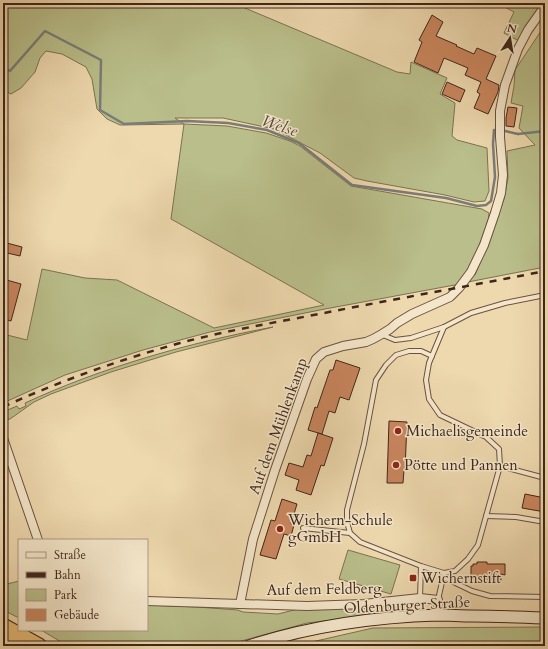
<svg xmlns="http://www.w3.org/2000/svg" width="548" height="649" viewBox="0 0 548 649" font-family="Cardo,serif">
  <rect width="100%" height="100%" fill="#eed8ae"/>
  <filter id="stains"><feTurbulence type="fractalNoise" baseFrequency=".005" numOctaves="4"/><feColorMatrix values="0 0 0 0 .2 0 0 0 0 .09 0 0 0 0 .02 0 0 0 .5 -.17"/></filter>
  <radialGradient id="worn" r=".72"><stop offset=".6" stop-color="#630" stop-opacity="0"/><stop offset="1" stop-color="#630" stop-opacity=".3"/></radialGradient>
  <g fill="#b9be8a" stroke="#7c7252">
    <polygon points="3,3 233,3 397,72 410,74 411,62 447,78 440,94 455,103 452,136 457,140 487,148 489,191 485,201 474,202 445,195 367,181 354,178 320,153 274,129 223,118 175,118 184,124 227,126 266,133 290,141 300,146 351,186 482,209 489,213 488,224 469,270 460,284 325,309 210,332 143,350 65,375 3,403 3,334 27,340 42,269 85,278 117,280 214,328 324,305 171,219 184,124 120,125 107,119 97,109 92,79 86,67 62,54 46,51 40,58 35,72 21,88 11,94 3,90"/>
    <polygon points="497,3 544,3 519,41 504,33 514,12"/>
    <polygon points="545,25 545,267 468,282 472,276 475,275 490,238 504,199 508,178 507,151 535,145 519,128 523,106 511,103 514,86 515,70"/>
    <path d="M273 327 176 352 111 372 51 394 34 402 10 419 5 420H3V412L17 406 19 409 26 406 25 403C103 367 188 343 273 327Z"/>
    <polygon points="348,550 400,565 391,594 339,579"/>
    <polygon points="19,581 19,618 3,610 3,585"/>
    <polygon points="147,605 197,607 238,610 243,612 278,614 298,609 404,606 403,612 307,623 223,646 68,646 41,630 147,630"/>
    <polygon points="545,627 545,646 294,646 373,628"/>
  </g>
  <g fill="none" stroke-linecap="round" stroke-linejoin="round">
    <polyline stroke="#787d78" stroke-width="2.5" points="3,67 10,71 45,31 101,60 100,110 124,124 187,121 228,123 267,130 299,143 352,185 446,198 477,206 486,205 491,201 495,177 493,144 494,130 505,131 518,134 545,131"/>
  </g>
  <g fill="#ca865e" stroke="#3f261b">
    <polygon points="432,15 443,22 436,36 457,45 456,46 474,54 477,48 496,56 486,79 499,85 498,92 488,114 474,108 480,94 477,92 481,82 465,75 468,68 444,58 438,73 414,62 422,42 419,40"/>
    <polygon points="447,82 465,90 460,102 442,94"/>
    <polygon points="508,107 517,108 514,127 506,126 506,118"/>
    <polygon points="3,242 22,247 20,256 3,252"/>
    <polygon points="3,279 21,284 11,321 3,319"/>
    <polygon points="336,360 360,368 349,400 340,397 335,413 329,411 322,434 308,430 315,407 317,408 330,370 333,370"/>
    <polygon points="389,421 407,422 405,470 404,470 403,483 387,483"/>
    <polygon points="318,433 333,438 324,466 321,465 311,495 296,490 299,480 285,475 289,463 303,467 307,455 311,456"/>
    <polygon points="525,494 545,498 545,512 522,508"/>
    <polygon points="282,499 297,504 291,524 294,525 291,536 284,534 276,559 260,555 271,520 275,521"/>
    <polygon points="477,562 487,562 487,564 505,564 505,575 501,574 501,581 493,581 493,579 471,579 471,566 473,566 473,564 477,564"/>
  </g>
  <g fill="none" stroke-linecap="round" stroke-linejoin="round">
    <defs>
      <g id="service">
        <polyline points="383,335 395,340 411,338 444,327 471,313 505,303 545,295"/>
        <polyline points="500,466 545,478"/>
        <polyline points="486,516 516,517 545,522"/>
        <polyline points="303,528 350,533"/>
        <polyline points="421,566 360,542 350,533 347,522 347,510 364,444 376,380 386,365 396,355 409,351 421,351 432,356"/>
        <polyline points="444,573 455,571 468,559 478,545 500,466 499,449 486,437 440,415 429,399 426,380 429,363 444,327"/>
        <polyline points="443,577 472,591 490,596 545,597"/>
        <polyline points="420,598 421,566 444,573 438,600"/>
      </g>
      <g id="minor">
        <polyline points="3,438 38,540"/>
        <polyline points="147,601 307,606 364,604 420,598 438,600 439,615"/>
        <polyline points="240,604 253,539 275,470 307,379 316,359 324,352 343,346 366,342 373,339 382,334 390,329 397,323 412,314 450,297 459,288 471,272 484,245 495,213 501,193 503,175 500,137 500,111 505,85 518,49 528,30 545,6"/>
      </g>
      <path id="secondary" d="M249 646C310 626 374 617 438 615 449 615 461 616 472 616 496 616 521 617 545 618"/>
      <g id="motorway">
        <polyline points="3,626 39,646"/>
        <polyline points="3,641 11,646"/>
      </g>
    </defs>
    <use href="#service" stroke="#6b5240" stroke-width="6"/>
    <use href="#minor" stroke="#6b5240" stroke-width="10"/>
    <use href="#secondary" stroke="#3f261b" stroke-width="13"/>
    <use href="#motorway" stroke="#3f261b" stroke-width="17"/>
    <use href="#service" stroke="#f4e6ca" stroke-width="4"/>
    <use href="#minor" stroke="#f4e6ca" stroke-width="8"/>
    <use href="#secondary" stroke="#f4e6ca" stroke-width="11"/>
    <use href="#motorway" stroke="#e7bc77" stroke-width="15"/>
    <path stroke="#3f261b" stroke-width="2.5" stroke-dasharray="7 7" stroke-linecap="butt" d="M3 407C60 381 119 360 180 343 225 331 272 323 319 314 394 299 470 286 545 271"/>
  </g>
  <g fill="#8f2418" stroke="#f4e6ca" stroke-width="1.5">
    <circle cx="398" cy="431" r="4"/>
    <circle cx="396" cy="465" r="4"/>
    <circle cx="280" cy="529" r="4"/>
    <rect x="409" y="574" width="8" height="8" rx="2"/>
  </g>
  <g text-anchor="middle" stroke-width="3" stroke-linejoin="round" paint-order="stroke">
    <g font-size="15" fill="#3f261b" stroke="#f4e6ca">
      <text transform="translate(278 426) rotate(-70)" y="5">Auf dem Mühlenkamp</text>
      <text transform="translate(324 589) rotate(-1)" y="5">Auf dem Feldberg</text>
      <text transform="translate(407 605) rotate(-3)" y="5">Oldenburger Straße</text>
    </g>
    <g font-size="15" fill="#3f261b" stroke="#f4e6ca" text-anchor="start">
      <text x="406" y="436">Michaelisgemeinde</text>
      <text x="404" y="470">Pötte und Pannen</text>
      <text x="288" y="525">Wichern-Schule<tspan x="288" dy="17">gGmbH</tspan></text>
      <text x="421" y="583">Wichernstift</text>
    </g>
    <g font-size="16" font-style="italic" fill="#574a42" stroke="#f4e6ca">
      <text transform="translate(280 125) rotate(19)" y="6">Welse</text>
    </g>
  </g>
  <rect width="548" height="649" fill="none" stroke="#eed8ae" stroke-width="16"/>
  <rect x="4" y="4" width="540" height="641" fill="none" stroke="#3f261b" stroke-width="2"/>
  <rect x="8" y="8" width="532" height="633" fill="none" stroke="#3f261b"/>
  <rect x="18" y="539" width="130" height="92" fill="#f4e6ca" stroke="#ac9984"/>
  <rect x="26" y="552" width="20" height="6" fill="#f4e6ca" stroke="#ac9984"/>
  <text x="54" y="559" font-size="12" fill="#3f261b">Straße</text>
  <rect x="26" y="572" width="20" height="6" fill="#3f261b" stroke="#ac9984"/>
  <text x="54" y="579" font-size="12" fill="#3f261b">Bahn</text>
  <rect x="26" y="589" width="20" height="12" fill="#b9be8a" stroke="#ac9984"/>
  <text x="54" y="599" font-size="12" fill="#3f261b">Park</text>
  <rect x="26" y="609" width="20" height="12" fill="#ca865e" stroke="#ac9984"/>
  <text x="54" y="619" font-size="12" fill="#3f261b">Gebäude</text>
  <g transform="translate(510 38) rotate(12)" stroke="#f4e6ca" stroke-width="3" paint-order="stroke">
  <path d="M0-3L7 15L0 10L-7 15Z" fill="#3f261b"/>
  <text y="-6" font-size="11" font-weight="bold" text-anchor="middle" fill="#3f261b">N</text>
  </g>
  <rect width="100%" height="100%" filter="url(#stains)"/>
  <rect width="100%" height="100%" fill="url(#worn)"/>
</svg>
